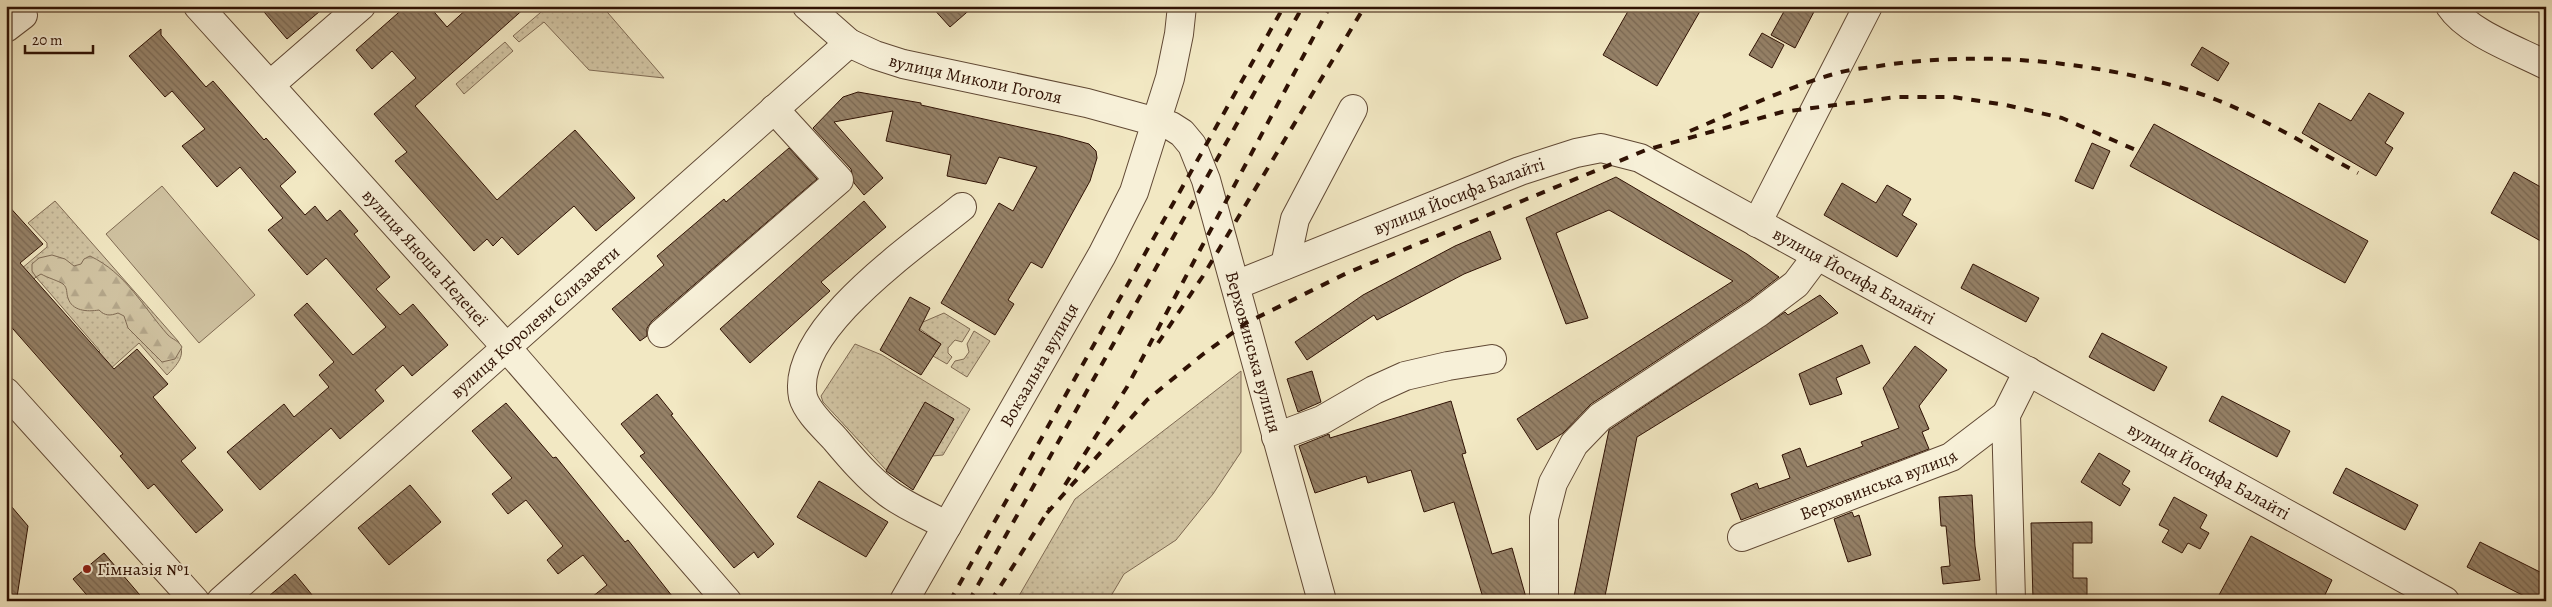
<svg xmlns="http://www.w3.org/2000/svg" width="2552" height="607" viewBox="0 0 2552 607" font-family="Alegreya,serif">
  <defs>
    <pattern id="green-dots" width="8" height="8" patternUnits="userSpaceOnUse" patternTransform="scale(1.25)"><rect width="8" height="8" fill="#d1c4a3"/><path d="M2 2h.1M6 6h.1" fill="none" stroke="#b4a78b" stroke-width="1.8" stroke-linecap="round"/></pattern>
    <pattern id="forest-firs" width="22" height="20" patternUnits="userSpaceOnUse" patternTransform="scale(1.25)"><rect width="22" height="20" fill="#d1c4a3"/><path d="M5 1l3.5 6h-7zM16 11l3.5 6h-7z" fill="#b4a78b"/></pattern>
    <pattern id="building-back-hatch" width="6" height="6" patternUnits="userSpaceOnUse" patternTransform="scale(1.25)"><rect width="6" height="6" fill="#958167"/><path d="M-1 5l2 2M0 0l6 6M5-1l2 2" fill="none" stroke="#7a6853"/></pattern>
  </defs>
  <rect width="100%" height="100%" fill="#f2e8c3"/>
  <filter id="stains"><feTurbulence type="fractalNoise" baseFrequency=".004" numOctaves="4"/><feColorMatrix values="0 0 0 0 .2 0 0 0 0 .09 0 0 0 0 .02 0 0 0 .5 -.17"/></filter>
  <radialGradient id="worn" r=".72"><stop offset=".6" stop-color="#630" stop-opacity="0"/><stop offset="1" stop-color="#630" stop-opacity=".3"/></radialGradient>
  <g fill="url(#green-dots)" stroke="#806b54">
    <polygon points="602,6 664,78 589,70 544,22 519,42 513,36 547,7"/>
    <polygon points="505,42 513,51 464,94 456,84"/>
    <path d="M55 201 178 341C187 355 177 365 167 375L139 343 109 370 95 355 100 351 36 277 31 282 21 269 47 247V243L28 223Z"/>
    <polygon points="944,313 970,329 962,342 955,340 948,348 948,353 952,357 947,364 933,356 941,344 916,326 906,314 923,322"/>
    <polygon points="974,331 990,341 967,377 951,367 955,361 964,359 969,352 967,344"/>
    <polygon points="855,344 882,355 970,409 943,455 932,456 954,419 925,403 886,470 823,402 821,396"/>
    <polygon points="1241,371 1241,452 1213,494 1176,540 1124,574 1108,601 1016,601 1075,499"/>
  </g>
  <path fill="url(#forest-firs)" stroke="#806b54" d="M52 255 65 259 74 266 81 264 84 259 90 256C126 273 143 307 168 335 173 340 178 340 182 347L175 359 162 362 128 328 124 316 118 313C110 316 105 316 99 310 87 312 72 311 68 298 66 293 68 288 63 284 59 281 48 278 41 274L36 277 32 271V264L39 258Z"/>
  <polygon fill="#d1c4a3" stroke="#806b54" points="162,186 255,295 199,343 106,234"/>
  <g fill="url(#building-back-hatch)" stroke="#301204">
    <polygon points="259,6 326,6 287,39"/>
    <polygon points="406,6 429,6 447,27 470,6 527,6 415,106 497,200 575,130 635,198 596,231 574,206 518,255 502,237 493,246 487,239 474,251 395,161 407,152 374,114 416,78 392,51 372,69 356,50"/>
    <polygon points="931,6 974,6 950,27"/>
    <polygon points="1631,6 1703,6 1657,86 1603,55"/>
    <polygon points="1787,6 1817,6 1795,48 1771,35"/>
    <polygon points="161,29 161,35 206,87 213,81 264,140 266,138 296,172 280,186 305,215 315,206 327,221 340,210 358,231 354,234 390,277 376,289 400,315 413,304 448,345 412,376 403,365 375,390 384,401 340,439 331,428 260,490 227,452 284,404 294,417 329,387 319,375 334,362 294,315 307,303 353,355 386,327 326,258 307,275 268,230 283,218 240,167 217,187 182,146 205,129 172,91 165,97 129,56"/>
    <polygon points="1762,33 1784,45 1772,68 1749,55"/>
    <polygon points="2202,47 2229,63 2218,81 2191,65"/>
    <polygon points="858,92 921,103 921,105 1060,136 1089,144 1096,151 1097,158 1090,181 1042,268 1031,262 1008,300 1014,304 995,335 941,303 999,203 1013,211 1037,167 999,157 986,184 947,176 951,155 886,141 893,111 834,122 883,178 864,195 854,183 851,169 813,128 843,97"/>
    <polygon points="2369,93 2404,113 2385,143 2393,148 2376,176 2302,133 2319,103 2351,121"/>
    <polygon points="2154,124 2368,241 2345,283 2130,166"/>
    <polygon points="2092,143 2110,151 2093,189 2075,181"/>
    <polygon points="789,148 817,179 652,321 647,328 647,336 640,341 612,309 664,265 657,256 724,199 726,202"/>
    <polygon points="2514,172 2546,190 2546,244 2491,213"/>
    <polygon points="1616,177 1747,254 1779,277 1749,300 1591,404 1563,433 1537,450 1517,419 1733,281 1609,210 1556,233 1588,318 1566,324 1526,218"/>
    <polygon points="1842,183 1876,203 1887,185 1911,199 1902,215 1917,224 1897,257 1824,215"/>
    <polygon points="864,201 886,227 821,282 830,291 750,363 720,329"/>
    <polygon points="6,203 43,244 20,263 114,369 137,349 168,384 153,397 196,448 181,461 223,510 196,533 154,484 148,489 120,456 123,454 6,321"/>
    <polygon points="1490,231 1501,259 1464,274 1377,320 1374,315 1307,360 1295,342 1363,295 1455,246"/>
    <polygon points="1973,264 2039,298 2026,322 1961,288"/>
    <polygon points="1820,295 1838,313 1637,437 1604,601 1573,601 1609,430 1785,312 1788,315"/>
    <polygon points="910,297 930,308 919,330 941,344 921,375 880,350"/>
    <polygon points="2102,333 2167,367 2154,391 2089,357"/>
    <polygon points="1862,345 1870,363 1836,378 1842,394 1810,405 1799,374"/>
    <polygon points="1915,346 1947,370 1919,406 1929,429 1922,432 1929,449 1741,520 1731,494 1757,483 1759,489 1790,478 1782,455 1800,448 1807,467 1863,446 1861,442 1899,428 1883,388"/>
    <polygon points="1312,371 1321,402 1298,412 1287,379"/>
    <polygon points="657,394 673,414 671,415 774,544 758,558 754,552 734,568 640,456 645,453 621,424"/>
    <polygon points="2222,396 2290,431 2277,457 2209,421"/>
    <polygon points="1451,401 1466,453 1462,454 1492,554 1512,548 1527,601 1484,601 1454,502 1424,512 1411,470 1368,483 1366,476 1315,493 1299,446 1329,434 1330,438"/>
    <polygon points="925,402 954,419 913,490 886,471"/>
    <polygon points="506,403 553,458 556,457 625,542 628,540 676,601 587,601 607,585 583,555 558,574 547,560 563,546 526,500 508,514 492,494 512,478 472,431"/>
    <polygon points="2099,453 2130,471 2122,484 2130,489 2120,506 2081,482"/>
    <polygon points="2346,468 2418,505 2405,530 2333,493"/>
    <polygon points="819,481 888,522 866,557 797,517"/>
    <polygon points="410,485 441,522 389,565 358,528"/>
    <polygon points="1972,495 1975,546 1980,580 1943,584 1941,567 1950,566 1946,526 1941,526 1939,497"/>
    <polygon points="2174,497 2207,515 2200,528 2209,533 2200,549 2188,543 2182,553 2162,542 2169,530 2159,525"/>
    <polygon points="6,500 28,526 17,597 6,596"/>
    <polygon points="1852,512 1854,517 1859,515 1871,555 1848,562 1834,519"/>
    <polygon points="2092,522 2092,543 2073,543 2073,578 2087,578 2087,597 2070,598 2070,601 2033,601 2031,523"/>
    <polygon points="2251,536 2332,580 2322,601 2230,601 2219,595"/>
    <polygon points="2480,542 2546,575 2546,586 2538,601 2534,601 2467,567"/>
    <polygon points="104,553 145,601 92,601 73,579"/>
    <polygon points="295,574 317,601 263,601"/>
  </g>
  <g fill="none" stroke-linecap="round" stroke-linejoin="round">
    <defs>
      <g id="minor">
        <path id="s1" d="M198 6 506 347 727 601"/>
        <path id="s2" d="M807 6 849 43 875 55 903 64 1087 103 1171 126 1182 133 1192 145 1206 180 1322 601"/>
        <path d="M2450 6C2468 33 2517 50 2546 65"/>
        <polyline points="6,28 23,15"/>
        <polyline points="270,85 361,6"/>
        <polyline points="1757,223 1868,6"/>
        <polyline points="1285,265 1295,219 1353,109"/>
        <path id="s3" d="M1236 285 1520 171 1576 153 1601 148 1640 158 2445 601"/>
        <polyline points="662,333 839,180 774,109"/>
        <polyline points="6,392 195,601"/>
        <polyline points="1276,437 1322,420 1374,390 1405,376 1448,366 1492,359"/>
        <path d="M947 526C928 515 905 506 888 493 868 478 851 458 835 439 825 428 807 412 803 397 789 330 916 245 962 207"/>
        <path id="s4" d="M1742 537 1951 457 2006 415"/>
        <path id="s5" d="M221 601 849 43"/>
        <path id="s6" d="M904 601 1102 255 1134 192 1170 78 1179 34 1182 6"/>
        <polyline points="1544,601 1544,518 1553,483 1574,444 1600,417 1758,313 1796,284 1817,256"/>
        <polyline points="2011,601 2006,415 2028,371"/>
      </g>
    </defs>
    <use href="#minor" stroke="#604834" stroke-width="30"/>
    <use href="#minor" stroke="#f7f0d8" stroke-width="28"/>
    <g stroke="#301204" stroke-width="4" stroke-dasharray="9 9" stroke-linecap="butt">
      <path d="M1690 131C1740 110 1790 86 1841 72 1853 69 1866 68 1879 66 1980 50 2094 61 2192 91 2251 110 2305 144 2358 173"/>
      <polyline points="1158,343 1203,276 1365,6"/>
      <polyline points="1065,485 1127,387 1330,6"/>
      <polyline points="1047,513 1147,400 1202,355 1246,323 1347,273 1646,150 1782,112 1896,97 1953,97 2006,105 2062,118 2138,151"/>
      <polyline points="950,601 1284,6"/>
      <polyline points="969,601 1303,6"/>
      <polyline points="991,601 1050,508"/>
    </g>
  </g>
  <circle fill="#8f2418" stroke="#f7f0d8" stroke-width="2" cx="87" cy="569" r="5"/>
  <g text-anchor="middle" stroke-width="4" stroke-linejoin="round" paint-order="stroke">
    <g font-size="18" fill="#301204" stroke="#f7f0d8">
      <text dy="6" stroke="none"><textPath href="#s2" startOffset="188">вулиця Миколи Гоголя</textPath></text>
      <text dy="6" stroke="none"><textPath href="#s3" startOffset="240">вулиця Йосифа Балайті</textPath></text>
      <text dy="6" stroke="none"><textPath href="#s1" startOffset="339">вулиця Яноша Недецеї</textPath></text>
      <text dy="6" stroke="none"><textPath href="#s3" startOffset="675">вулиця Йосифа Балайті</textPath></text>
      <text dy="6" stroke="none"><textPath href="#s5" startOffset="420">вулиця Королеви Єлизавети</textPath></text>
      <text dy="6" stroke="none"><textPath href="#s2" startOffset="634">Верховинська вулиця</textPath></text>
      <text dy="6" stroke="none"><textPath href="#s6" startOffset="272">Вокзальна вулиця</textPath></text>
      <text dy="6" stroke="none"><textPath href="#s3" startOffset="1080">вулиця Йосифа Балайті</textPath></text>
      <text dy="6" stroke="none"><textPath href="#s4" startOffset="146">Верховинська вулиця</textPath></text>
    </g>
    <g font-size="18" fill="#301204" stroke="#f7f0d8" text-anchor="start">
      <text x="97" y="575">Гімназія №1</text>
    </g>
  </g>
  <rect width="2552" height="607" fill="none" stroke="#f2e8c3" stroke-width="25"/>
  <rect x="8" y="8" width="2537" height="592" fill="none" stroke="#301204" stroke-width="2.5"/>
  <rect x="12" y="12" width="2527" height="582" fill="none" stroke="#301204"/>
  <path d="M25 45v8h68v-8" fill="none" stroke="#301204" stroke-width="2.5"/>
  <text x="32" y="45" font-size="15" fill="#301204" stroke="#f7f0d8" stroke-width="4" paint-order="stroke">20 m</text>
  <rect width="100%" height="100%" filter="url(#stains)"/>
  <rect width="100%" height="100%" fill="url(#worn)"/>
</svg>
